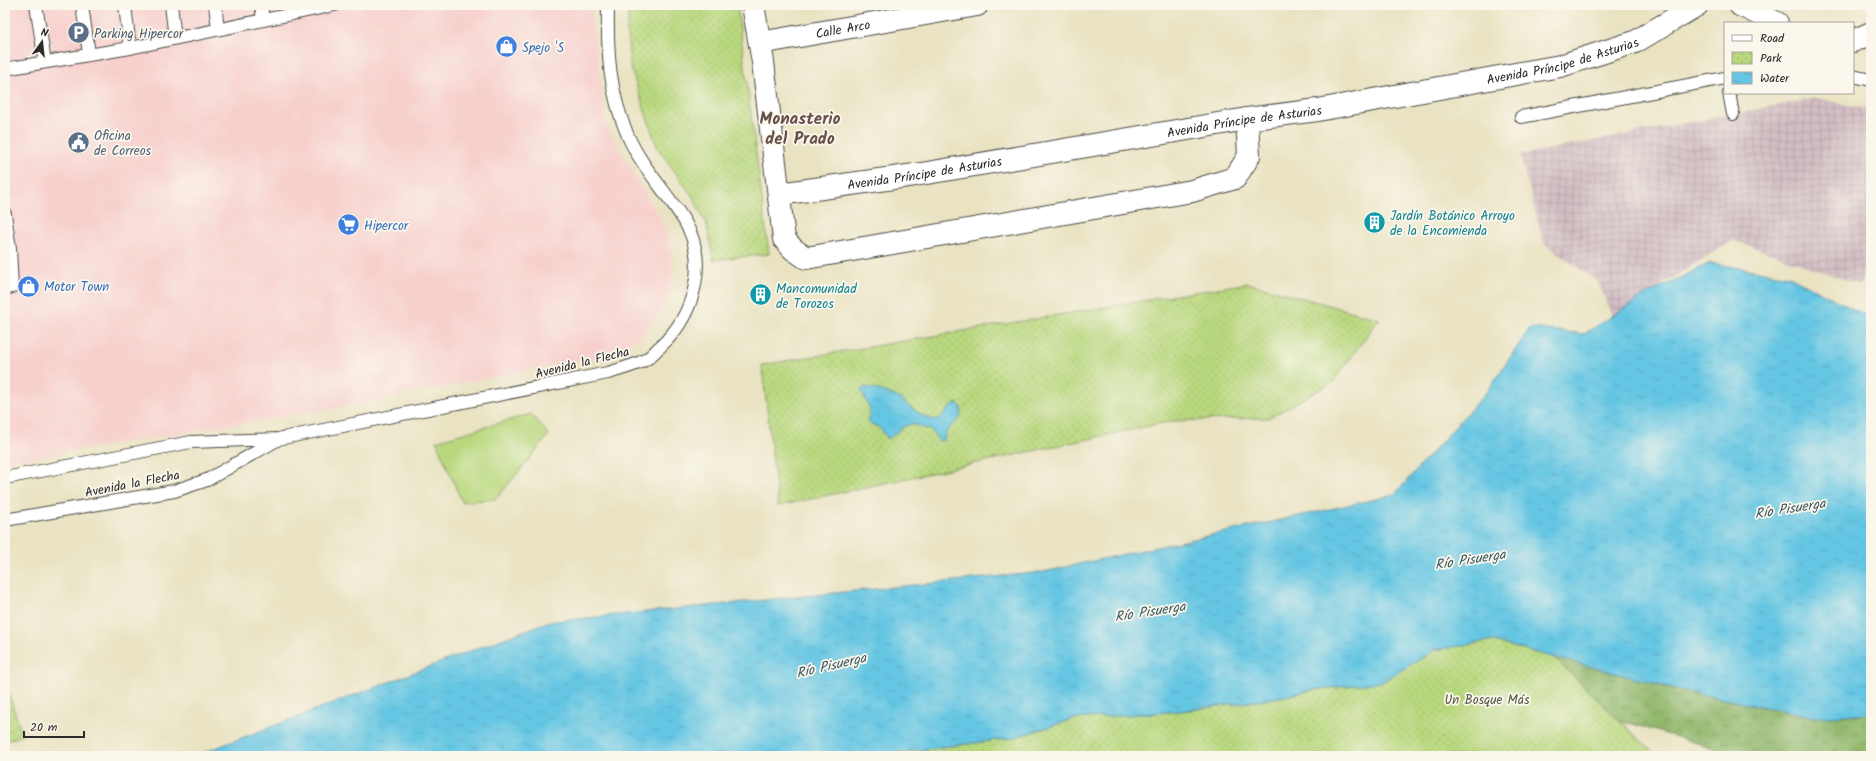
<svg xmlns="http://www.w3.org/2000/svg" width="1876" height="761" viewBox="0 0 1876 761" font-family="Kalam,sans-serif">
  <defs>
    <pattern id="industrial-grid" width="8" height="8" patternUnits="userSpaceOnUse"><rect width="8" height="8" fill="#d2bec3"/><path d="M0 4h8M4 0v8" fill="none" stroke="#b4a3a8"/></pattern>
    <pattern id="forest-crowns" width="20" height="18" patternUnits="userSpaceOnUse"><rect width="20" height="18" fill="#92b86d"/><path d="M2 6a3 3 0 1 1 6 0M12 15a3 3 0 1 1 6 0" fill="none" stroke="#77965a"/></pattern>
    <pattern id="park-dots" width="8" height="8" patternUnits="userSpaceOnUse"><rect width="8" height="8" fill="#b9d87e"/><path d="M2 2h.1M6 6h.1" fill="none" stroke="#9fba6d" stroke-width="1.8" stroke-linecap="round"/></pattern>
    <pattern id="garden-furrows" width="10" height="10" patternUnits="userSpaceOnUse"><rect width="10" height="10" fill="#b9d87e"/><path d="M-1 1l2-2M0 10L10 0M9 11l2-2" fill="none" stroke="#9fba6d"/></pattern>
    <pattern id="water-ripples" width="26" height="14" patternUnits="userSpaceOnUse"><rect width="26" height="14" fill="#65c6e3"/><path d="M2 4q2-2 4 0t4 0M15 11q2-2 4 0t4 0" fill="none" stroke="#58aac3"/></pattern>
  </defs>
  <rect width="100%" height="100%" fill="#fbf7ec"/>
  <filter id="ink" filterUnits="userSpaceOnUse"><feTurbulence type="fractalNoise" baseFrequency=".025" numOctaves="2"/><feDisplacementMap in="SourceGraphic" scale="8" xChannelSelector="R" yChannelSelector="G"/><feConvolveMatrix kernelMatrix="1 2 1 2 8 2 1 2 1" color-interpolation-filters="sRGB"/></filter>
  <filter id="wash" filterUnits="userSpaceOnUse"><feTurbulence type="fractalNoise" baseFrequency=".012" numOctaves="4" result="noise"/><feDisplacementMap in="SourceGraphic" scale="16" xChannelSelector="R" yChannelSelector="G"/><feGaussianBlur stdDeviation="0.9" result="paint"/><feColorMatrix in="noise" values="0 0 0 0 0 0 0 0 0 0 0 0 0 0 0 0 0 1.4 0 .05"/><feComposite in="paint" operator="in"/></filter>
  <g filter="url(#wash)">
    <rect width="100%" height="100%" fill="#e9e3c2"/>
    <polygon fill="#f7d0cd" points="5,5 591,5 606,125 661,220 670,242 673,267 670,289 664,307 655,320 639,338 606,355 336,408 5,462"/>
    <polygon fill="url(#industrial-grid)" points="1816,98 1871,110 1871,245 1860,285 1733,240 1612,316 1598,282 1544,243 1520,155"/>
    <polygon fill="#b9d87e" stroke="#728254" points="531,414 549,435 496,499 462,502 436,441"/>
    <polygon fill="url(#forest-crowns)" stroke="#5e724c" points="1490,641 1688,692 1815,717 1871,713 1871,756 1740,756 1579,708 871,756 1013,738"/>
    <g fill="url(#park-dots)" stroke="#728254">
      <polygon points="629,5 737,5 769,254 713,260 707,225 693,197 657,147 630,66 627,31"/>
      <polygon points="1248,283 1379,319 1333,382 1269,418 1172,421 778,506 762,365"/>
      <polygon points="1490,641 1553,657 1657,756 871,756 1013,738 1074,719 1180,711 1264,700 1319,689 1381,682 1435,650"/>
    </g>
    <polygon fill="url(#garden-furrows)" stroke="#728254" points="5,681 22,735 5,742"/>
    <g fill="url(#water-ripples)" stroke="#487887">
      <polygon points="1710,263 1789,276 1871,318 1871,713 1815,717 1688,692 1490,641 1435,650 1382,682 1319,689 1264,700 1180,711 1074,719 1013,738 871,756 194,756 547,622 1043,572 1394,495 1488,390 1530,328 1584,334 1645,295"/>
      <path d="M865 387C876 389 887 392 897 397 907 403 927 423 938 419 945 416 948 406 957 403L961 407C962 422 958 419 949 428 947 430 945 436 944 440L939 441 931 430 911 424 903 427 888 439 880 428 868 422 870 409 861 390Z"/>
    </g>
  </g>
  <g filter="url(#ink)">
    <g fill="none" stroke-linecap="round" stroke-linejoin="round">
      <defs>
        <g id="service">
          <polyline points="36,5 45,62"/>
          <polyline points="82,5 89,54"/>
          <polyline points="125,5 130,48"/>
          <polyline points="171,5 175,38"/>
          <polyline points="215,5 218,29"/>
          <polyline points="261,5 263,19"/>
          <polyline points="5,69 130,48 335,5"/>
          <polyline points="1853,76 1871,80"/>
          <polyline points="1729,93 1733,114"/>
          <polyline points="1521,117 1725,78"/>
          <polyline points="5,214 10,249 5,249"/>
          <polyline points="5,289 12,287 10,249"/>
          <path d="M5 478 191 442 278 439 608 373C620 369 634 366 645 360 651 357 656 350 661 346 694 315 709 263 685 222 667 192 642 168 628 136 609 92 607 52 608 5"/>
          <polyline points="5,520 174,491 207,480 277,440"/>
        </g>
        <g id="minor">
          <polyline points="753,5 763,62 784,239 793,249 806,258 1192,191 1235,178 1249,156 1247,119"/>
          <polyline points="1740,5 1777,23"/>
          <polyline points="1853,41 1871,33"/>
          <path id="s1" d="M760 43 977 5"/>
          <path id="s2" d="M779 194 915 175 1247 119 1318 110 1560 66 1635 42 1697 5"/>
        </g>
      </defs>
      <use href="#service" stroke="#484742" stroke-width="14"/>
      <use href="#minor" stroke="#484742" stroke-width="24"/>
      <use href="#service" stroke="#fff" stroke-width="12"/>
      <use href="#minor" stroke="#fff" stroke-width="22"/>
    </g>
  </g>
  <defs>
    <symbol id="parking-disc" viewBox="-11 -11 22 22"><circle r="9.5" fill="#5c6f8a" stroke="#fbf7ec"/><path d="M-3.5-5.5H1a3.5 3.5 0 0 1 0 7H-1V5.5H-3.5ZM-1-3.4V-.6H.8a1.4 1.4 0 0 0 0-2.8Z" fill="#fff"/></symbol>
    <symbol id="shop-disc" viewBox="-11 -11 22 22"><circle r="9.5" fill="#3f7fe0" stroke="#fbf7ec"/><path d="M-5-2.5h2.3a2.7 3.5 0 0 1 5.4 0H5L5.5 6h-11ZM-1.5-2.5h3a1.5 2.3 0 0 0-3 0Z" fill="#fff"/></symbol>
    <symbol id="civic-disc" viewBox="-11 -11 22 22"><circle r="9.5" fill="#5c6f8a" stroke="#fbf7ec"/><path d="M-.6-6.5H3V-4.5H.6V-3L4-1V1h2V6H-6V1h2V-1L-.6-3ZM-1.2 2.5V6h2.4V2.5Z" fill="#fff"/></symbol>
    <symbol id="building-disc" viewBox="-11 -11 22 22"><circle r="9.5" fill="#0f9aa8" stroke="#fbf7ec"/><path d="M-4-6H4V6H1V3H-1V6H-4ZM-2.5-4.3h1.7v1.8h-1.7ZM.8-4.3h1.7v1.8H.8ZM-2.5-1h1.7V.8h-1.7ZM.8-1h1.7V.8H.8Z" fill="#fff"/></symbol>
    <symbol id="supermarket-disc" viewBox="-11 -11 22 22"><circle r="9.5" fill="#3f7fe0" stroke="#fbf7ec"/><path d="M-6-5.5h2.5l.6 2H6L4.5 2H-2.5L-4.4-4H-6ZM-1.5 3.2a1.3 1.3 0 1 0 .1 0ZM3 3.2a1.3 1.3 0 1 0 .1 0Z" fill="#fff"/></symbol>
  </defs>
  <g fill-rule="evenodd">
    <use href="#parking-disc" x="66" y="20" width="25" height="25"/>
    <use href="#shop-disc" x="494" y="34" width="25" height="25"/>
    <use href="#civic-disc" x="66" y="130" width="25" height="25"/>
    <use href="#building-disc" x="1362" y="210" width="25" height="25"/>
    <use href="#supermarket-disc" x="336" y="212" width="25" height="25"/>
    <use href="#shop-disc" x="16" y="274" width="25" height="25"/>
    <use href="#building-disc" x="748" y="282" width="25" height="25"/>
  </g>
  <g text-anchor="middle" stroke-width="3.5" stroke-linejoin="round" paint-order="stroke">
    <g font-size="13" fill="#2b2b2b" stroke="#fbf7ec">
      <text dy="5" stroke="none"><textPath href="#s1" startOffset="84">Calle Arco</textPath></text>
      <text dy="5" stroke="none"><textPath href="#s2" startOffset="795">Avenida Príncipe de Asturias</textPath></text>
      <text dy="5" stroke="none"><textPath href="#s2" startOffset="471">Avenida Príncipe de Asturias</textPath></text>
      <text dy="5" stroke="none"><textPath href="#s2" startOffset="147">Avenida Príncipe de Asturias</textPath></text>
      <text transform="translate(582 362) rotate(-14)" y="5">Avenida la Flecha</text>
      <text transform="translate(132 483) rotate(-11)" y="5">Avenida la Flecha</text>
    </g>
    <g font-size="13" fill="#4e5e75" stroke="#fbf7ec" text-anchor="start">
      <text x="94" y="38">Parking Hipercor</text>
      <text x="94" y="140">Oficina<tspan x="94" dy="15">de Correos</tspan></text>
    </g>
    <g font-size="13" fill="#366cbe" stroke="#fbf7ec" text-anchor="start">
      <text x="522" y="52">Spejo 'S</text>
      <text x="364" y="230">Hipercor</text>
      <text x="44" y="291">Motor Town</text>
    </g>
    <g font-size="13" fill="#0d838f" stroke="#fbf7ec" text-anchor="start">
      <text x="1390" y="220">Jardín Botánico Arroyo<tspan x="1390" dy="15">de la Encomienda</tspan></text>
      <text x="776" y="293">Mancomunidad<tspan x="776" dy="15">de Torozos</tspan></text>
    </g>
    <g font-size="13" fill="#4e5640" stroke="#fbf7ec">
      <text x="1487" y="704">Un Bosque Más</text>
    </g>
    <g font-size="14" font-style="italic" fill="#3c5a62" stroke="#fbf7ec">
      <text transform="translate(1790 508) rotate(-9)" y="5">Río Pisuerga</text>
      <text transform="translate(1470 559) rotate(-9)" y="5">Río Pisuerga</text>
      <text transform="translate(1150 611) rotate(-9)" y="5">Río Pisuerga</text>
      <text transform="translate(831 665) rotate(-13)" y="5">Río Pisuerga</text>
    </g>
    <g font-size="17" font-weight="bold" fill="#68504b" stroke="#fbf7ec">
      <text x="800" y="124">Monasterio<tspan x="800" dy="20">del Prado</tspan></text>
    </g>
  </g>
  <rect width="1876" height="761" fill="none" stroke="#fbf7ec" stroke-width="20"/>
  <rect x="1724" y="22" width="130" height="72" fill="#fbf7ec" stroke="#a8a59f"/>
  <rect x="1732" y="35" width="20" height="6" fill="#ffffff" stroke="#a8a59f"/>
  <text x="1760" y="42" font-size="12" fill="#2b2b2b">Road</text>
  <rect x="1732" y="52" width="20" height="12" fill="url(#park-dots)" stroke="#a8a59f"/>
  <text x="1760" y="62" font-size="12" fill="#2b2b2b">Park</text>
  <rect x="1732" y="72" width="20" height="12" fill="url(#water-ripples)" stroke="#a8a59f"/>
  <text x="1760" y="82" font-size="12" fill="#2b2b2b">Water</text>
  <g transform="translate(42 42) rotate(15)" stroke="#fbf7ec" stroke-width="3" paint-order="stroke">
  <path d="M0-3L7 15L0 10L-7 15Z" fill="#2b2b2b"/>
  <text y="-6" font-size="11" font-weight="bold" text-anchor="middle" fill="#2b2b2b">N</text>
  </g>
  <path d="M24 731v6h60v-6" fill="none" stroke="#2b2b2b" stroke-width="2"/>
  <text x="30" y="731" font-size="12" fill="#2b2b2b" stroke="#fbf7ec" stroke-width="3" paint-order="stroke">20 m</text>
</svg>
